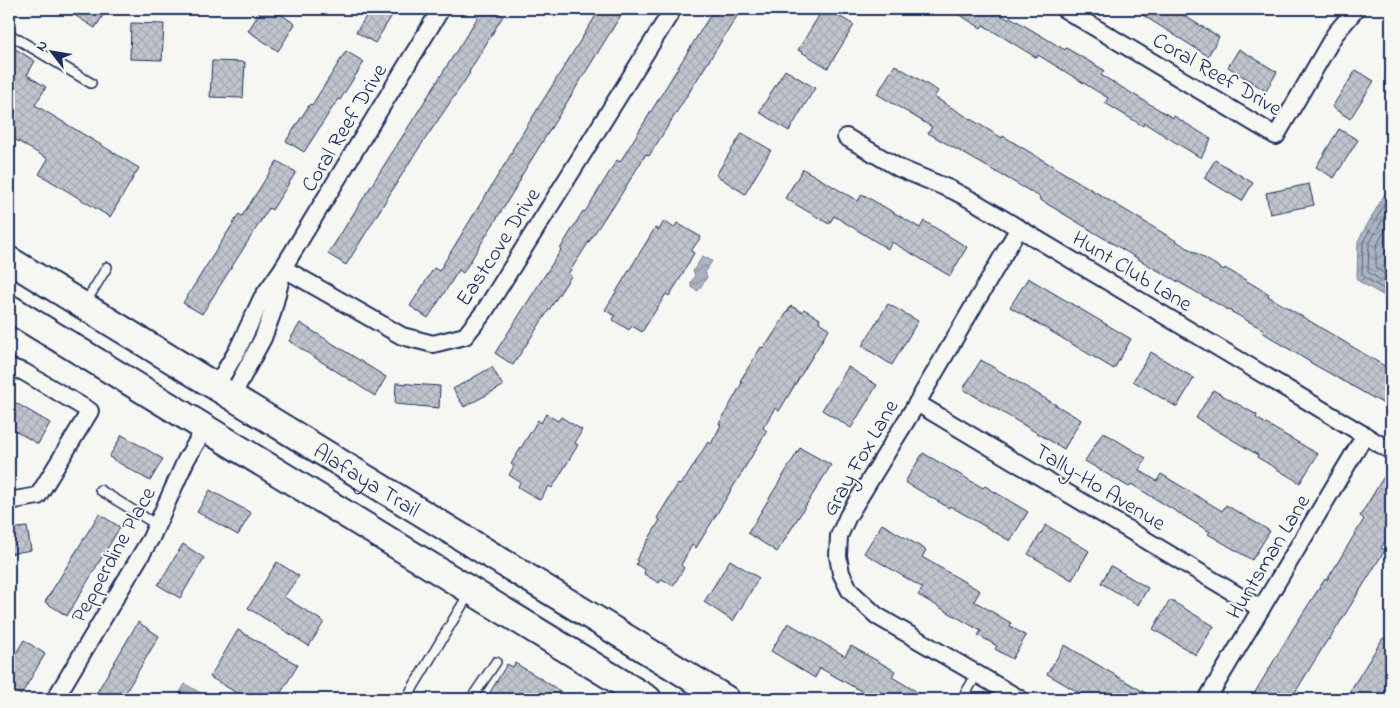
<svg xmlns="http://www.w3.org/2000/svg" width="1400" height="708" viewBox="0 0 1400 708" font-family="'Indie Flower',sans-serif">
  <defs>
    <pattern id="water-waves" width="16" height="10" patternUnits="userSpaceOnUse" patternTransform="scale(1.25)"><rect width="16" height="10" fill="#abb2c0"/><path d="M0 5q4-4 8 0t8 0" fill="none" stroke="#8a919f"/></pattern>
    <pattern id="building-cross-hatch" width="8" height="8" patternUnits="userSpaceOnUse" patternTransform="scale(1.25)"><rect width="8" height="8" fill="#c0c4cd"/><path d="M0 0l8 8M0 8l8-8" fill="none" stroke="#a4a9b2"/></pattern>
  </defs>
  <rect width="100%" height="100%" fill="#f6f6f2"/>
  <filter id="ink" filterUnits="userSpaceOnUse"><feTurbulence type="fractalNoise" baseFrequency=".02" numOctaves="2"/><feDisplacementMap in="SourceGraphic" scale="10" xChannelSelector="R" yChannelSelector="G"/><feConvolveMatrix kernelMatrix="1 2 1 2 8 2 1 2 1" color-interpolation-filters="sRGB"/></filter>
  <g filter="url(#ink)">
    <g fill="url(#water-waves)" stroke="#717e99">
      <polygon points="1391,183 1391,300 1357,280 1358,241"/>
      <polygon points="703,256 712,261 705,272 707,277 698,291 691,287 691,283 695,275 693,271"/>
      <polygon points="185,684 211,699 176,699"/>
    </g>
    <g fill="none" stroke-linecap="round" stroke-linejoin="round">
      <g stroke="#556385" stroke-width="1">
        <polyline points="1391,193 1363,242 1362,275 1391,294"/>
        <polyline points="1391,205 1369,244 1368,272 1391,287"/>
        <polyline points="1391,220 1376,246 1376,268 1391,278"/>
      </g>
    </g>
    <g fill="url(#building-cross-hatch)" stroke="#1b2f5e">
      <polygon points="65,9 107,9 95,28"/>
      <polygon points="262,9 273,9 295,24 278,51 248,31"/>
      <polygon points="371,9 396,9 375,43 356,32"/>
      <polygon points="483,9 490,9 503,16 469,72 470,73 411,160 346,265 328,254"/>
      <polygon points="600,9 611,9 621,15 520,178 521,179 463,273 459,270 428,318 410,306 434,268 439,271 513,151 512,150"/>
      <polygon points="714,9 731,9 739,13 649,156 646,154 612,209 611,208 568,274 571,276 513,365 495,353 561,250 560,249 583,211 585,212 617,160 620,162"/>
      <polygon points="823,9 827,9 854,25 828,68 798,50"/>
      <polygon points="950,9 991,9 1008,19 1010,17 1065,50 1066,48 1104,70 1101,75 1173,118 1174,116 1211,139 1201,158 1144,123 1143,126 1105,103 1108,98 1038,55 1037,58 983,25 981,28"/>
      <polygon points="1133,9 1173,9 1219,37 1208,56"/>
      <polygon points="131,23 164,24 162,60 130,59"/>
      <polygon points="9,45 35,61 27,75 46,87 35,105 139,168 110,217 39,174 48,159 9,136"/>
      <polygon points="1239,49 1277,72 1266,91 1228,67"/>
      <polygon points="346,51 364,62 340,100 338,99 304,152 286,141 310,104 312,105"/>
      <polygon points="212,61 245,62 243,98 210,97"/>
      <polygon points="895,65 938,91 934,97 1002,138 1003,136 1224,270 1225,268 1269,294 1268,296 1391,370 1391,408 1313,364 1262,332 1264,330 1150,266 1039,199 1040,197 928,133 932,127 877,94"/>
      <polygon points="785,70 815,88 789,131 759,112"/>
      <polygon points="1356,70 1374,81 1350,119 1332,107"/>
      <polygon points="1339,129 1358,140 1334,178 1316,167"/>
      <polygon points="742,133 771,150 745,194 716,175"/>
      <polygon points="1215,160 1253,183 1242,201 1204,178"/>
      <polygon points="277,161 296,172 272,210 269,208 202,314 183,303 239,214 242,216"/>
      <polygon points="803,169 858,201 862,194 920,228 924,221 967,247 950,276 892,242 888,249 834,216 829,224 785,198"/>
      <polygon points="1309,184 1314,205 1270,214 1266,193"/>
      <polygon points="664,221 674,228 677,223 701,237 691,251 694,253 681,277 669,296 666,294 642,332 632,326 629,330 613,320 615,316 605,310 655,228 659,230"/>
      <polygon points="1028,278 1131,339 1114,369 1010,307"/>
      <polygon points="888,304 918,321 892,365 862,346"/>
      <polygon points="791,306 802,312 804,309 820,319 819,322 829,329 779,411 775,408 763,428 767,431 696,548 692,545 681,565 684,568 673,586 662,579 659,583 644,574 645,570 636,564 638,561 636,560 660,520 657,518 678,484 680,485 683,480 684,481 708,442 711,444 721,425 719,424 742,383 740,381 761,347 763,348 766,343 767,344"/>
      <polygon points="300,323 386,377 375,396 289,341"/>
      <polygon points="1151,352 1194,378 1177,407 1133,381"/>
      <polygon points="981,360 1081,420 1064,449 963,389"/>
      <polygon points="492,367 503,386 464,407 453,389"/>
      <polygon points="848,367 877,385 851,428 822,410"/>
      <polygon points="396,383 440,386 439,408 395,404"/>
      <polygon points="1213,390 1257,415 1256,418 1318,454 1300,483 1257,457 1258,455 1196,418"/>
      <polygon points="9,399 50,423 38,444 9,427"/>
      <polygon points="546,414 558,421 561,417 582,430 575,443 578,445 552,488 549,486 540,500 518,487 520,482 509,475 514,466 511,464 538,420 541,423"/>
      <polygon points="1103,432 1146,458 1139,470 1157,481 1161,474 1222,511 1226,505 1270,531 1252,560 1208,534 1210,532 1131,484 1129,487 1085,461"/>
      <polygon points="122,435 163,459 150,481 109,457"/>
      <polygon points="800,448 831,465 777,552 748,533"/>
      <polygon points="923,453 983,488 985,486 1028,512 1010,541 950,506 949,508 905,482"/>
      <polygon points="1391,465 1391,531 1381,548 1385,550 1329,640 1328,639 1291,699 1251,699 1294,627 1325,579 1327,580 1364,519 1360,516"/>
      <polygon points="210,490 251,513 238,535 197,512"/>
      <polygon points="99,514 120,527 67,616 45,602"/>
      <polygon points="882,524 926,550 922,557 980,591 974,601 1011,623 1010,626 1026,636 1012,659 995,649 997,646 978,635 981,631 918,595 923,588 864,553"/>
      <polygon points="1046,525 1089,551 1072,580 1028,554"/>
      <polygon points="27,527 31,550 9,554 9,529"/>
      <polygon points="183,544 204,558 180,598 158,585"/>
      <polygon points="730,560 759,578 733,621 704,602"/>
      <polygon points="277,562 299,576 284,597 324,622 309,646 248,608"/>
      <polygon points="1111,566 1148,588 1138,605 1101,583"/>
      <polygon points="1170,600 1214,626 1196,655 1153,629"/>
      <polygon points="138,622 159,636 130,685 122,699 93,699"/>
      <polygon points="788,623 845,656 851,646 895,671 892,677 929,699 875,699 820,668 815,678 771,651"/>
      <polygon points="238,630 298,665 277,699 247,699 210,677"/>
      <polygon points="1383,638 1391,642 1391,699 1345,699"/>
      <polygon points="24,640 45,654 21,695 9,687 9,665"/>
      <polygon points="1065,645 1108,671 1156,699 1090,699 1047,674"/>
      <polygon points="515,663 543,680 560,691 553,699 496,699 489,694 507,664 513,667"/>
    </g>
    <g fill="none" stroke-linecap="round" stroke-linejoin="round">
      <defs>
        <g id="service">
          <polyline points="9,34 91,83"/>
          <polyline points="84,305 107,267"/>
          <polyline points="100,490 157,525"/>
          <polyline points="406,699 470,592"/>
          <polyline points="471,699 496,662"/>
          <polyline points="962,699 977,674"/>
        </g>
        <g id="minor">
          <polyline points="1064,9 1276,136 1335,34 1356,9"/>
          <polyline points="846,137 899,168 952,190 975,202 1391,451"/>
          <polyline points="1019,228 917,403 848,516 839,536 838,556 841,573 850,591 877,616 1020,699"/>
          <polyline points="283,268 402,336 433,344 465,336 484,312 673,9"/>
          <polyline points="9,367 24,372 90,411 38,496 9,501"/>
          <polyline points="216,386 237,351 262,298 283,268 441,9"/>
          <polyline points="232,396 263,338 272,314 281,278"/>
          <polyline points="917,403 1261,609"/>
          <polyline points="55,699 151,538 186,460 205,428"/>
          <polyline points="1207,699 1365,435"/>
        </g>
        <g id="primary">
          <path id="s1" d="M9 260 726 699"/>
          <polyline points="9,308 648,699"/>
        </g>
      </defs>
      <use href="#service" stroke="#1b2f5e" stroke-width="12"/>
      <use href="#minor" stroke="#1b2f5e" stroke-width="20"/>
      <use href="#primary" stroke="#1b2f5e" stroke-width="30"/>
      <use href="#service" stroke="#f6f6f2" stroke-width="9"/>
      <use href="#minor" stroke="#f6f6f2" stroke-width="16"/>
      <use href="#primary" stroke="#f6f6f2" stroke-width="26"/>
    </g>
  </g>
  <g text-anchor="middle" stroke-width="4" stroke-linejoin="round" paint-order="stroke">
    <g font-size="22" fill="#1b2f5e" stroke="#f6f6f2">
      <text transform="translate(1218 73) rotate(30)" y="8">Coral Reef Drive</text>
      <text transform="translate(343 127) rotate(-59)" y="8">Coral Reef Drive</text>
      <text transform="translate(497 246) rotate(-57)" y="8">Eastcove Drive</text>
      <text transform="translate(1133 270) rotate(31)" y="8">Hunt Club Lane</text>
      <text transform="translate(859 457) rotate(-60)" y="8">Gray Fox Lane</text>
      <text dy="8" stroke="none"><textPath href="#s1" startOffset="420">Alafaya Trail</textPath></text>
      <text transform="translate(1101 486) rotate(31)" y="8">Tally-Ho Avenue</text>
      <text transform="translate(112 554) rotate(-61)" y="8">Pepperdine Place</text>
      <text transform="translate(1267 556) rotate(-59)" y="8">Huntsman Lane</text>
    </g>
  </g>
  <rect width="1400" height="708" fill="none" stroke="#f6f6f2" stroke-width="30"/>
  <rect x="15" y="15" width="1370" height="678" fill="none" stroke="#1b2f5e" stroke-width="2" filter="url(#ink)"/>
  <g transform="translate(52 52) rotate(301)" stroke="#f6f6f2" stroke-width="4" paint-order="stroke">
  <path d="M0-4L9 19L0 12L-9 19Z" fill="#1b2f5e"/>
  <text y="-8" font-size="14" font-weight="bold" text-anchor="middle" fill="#1b2f5e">N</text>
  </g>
</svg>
